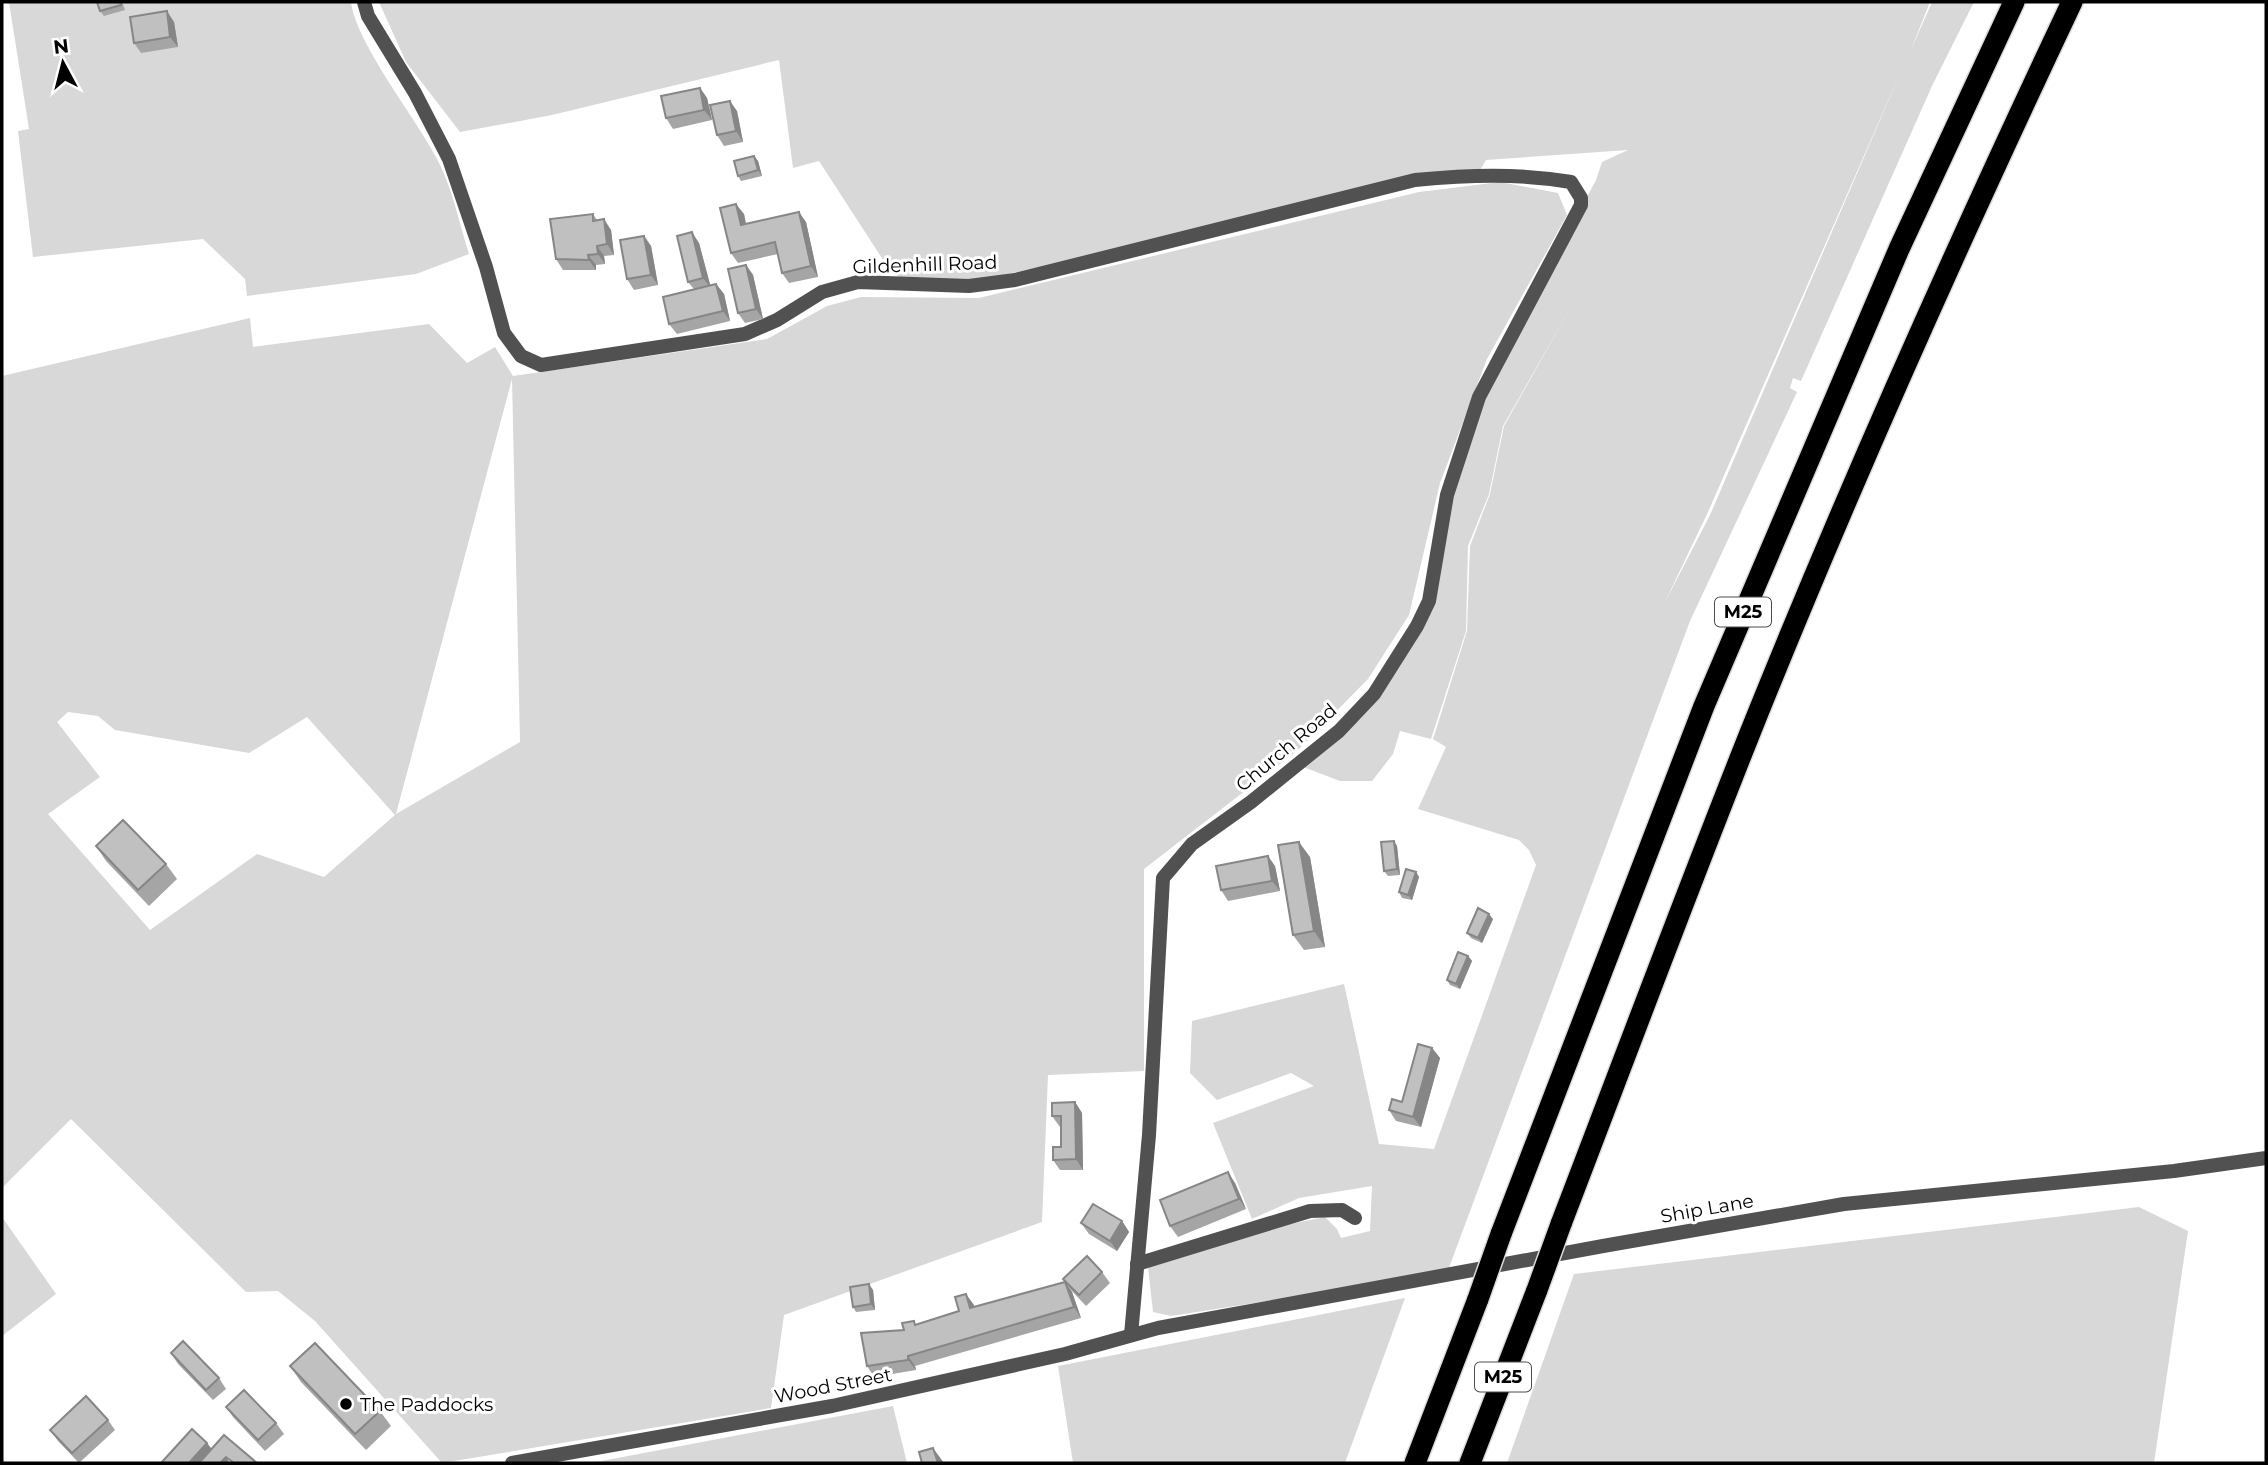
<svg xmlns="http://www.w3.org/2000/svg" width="2268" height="1465" viewBox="0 0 2268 1465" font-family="Montserrat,sans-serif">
  <rect width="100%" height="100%" fill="#fff"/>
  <g fill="#d8d8d8" fill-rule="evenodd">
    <path d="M9 2H351C356 43 415 117 436 157 452 186 459 223 469 254L416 274 247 296 245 279 203 239 33 257 18 131 29 129Z"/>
    <path d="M379 2H1930L1910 52 1932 2H1974L1932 86 1801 381 1793 378 1790 388 1797 392 1690 621 1447 1273 1171 1316 1153 1312 1148 1267 1260 1230 1325 1217 1337 1229 1341 1238 1370 1231 1372 1186 1299 1198 1252 1219 1213 1123 1314 1086 1291 1073 1217 1100 1190 1073 1192 1021 1344 984 1379 1144 1434 1149 1536 865 1529 850 1519 840 1418 809 1446 747 1433 739 1467 631 1470 546 1490 494 1504 426 1572 305 1503 426 1489 494 1468 546 1466 631 1431 739 1400 731 1393 754 1372 781H1340L1298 765 1341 732 1419 627 1449 496 1481 397 1596 180 1602 162 1628 150 1486 160 1479 172 1347 198 968 283 903 280 889 269 819 161 793 168 779 60 552 115 460 132 406 62ZM1905 62 1710 515 1664 604 1708 512Z"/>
    <path d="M1500 182 1558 193 1567 215 1487 359 1440 483 1409 615 1368 679 1298 750 1144 869V1071L1048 1075 1042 1222 784 1315 771 1408 442 1463 315 1321 278 1291 246 1292 71 1119 2 1188V376L250 318 253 347 429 324 467 363 495 347 513 376 767 339 827 306 861 297 979 298 1419 192ZM512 379 520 742 396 814ZM68 712 98 716 115 730 249 753 307 717 395 815 324 877 257 854 150 930 48 814 100 777 57 722Z"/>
    <polygon points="2139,1207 2188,1231 2154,1463 1507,1463 1574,1274"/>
    <polygon points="2,1217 56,1294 2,1336"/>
    <polygon points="1405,1298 1345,1463 1073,1463 1058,1366"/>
    <polygon points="893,1406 907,1463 591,1463"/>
  </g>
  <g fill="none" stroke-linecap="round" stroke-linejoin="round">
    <defs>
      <g id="motorway">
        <path d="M1561 1224C1624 1060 1685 896 1750 733 1849 486 1958 243 2072 2"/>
        <polyline points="1501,1234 1704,706 1899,249 2014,2"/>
        <polyline points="1415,1463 1478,1299"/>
        <polyline points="1470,1463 1537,1290"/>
      </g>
    </defs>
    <use href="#motorway" stroke="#dbdbdb" stroke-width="24"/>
    <g stroke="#515151" stroke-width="14">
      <path d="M364 2 368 16 415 93 449 159 486 267 504 333 521 356 541 365 745 334 777 320 822 292 858 282 969 286 1015 280 1415 180C1468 175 1518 173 1571 182L1581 198V205L1479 397 1447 495 1429 601 1417 626 1374 694 1339 731 1251 802 1192 844 1163 878 1149 1135 1131 1335"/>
      <polyline points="1137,1264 1310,1211 1342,1210 1355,1218"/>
    </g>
    <polyline stroke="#515151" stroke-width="14" points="512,1463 832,1406 1065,1354 1158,1328 1603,1246 1844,1204 2174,1171 2266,1158"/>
    <use href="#motorway" stroke="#000" stroke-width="21"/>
    <defs>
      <g id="motorway-bridge">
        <polyline points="1537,1290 1561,1224"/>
        <polyline points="1478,1299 1501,1234"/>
      </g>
    </defs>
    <use href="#motorway-bridge" stroke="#dbdbdb" stroke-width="24" stroke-linecap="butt"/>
    <use href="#motorway-bridge" stroke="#000" stroke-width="21"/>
  </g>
  <g fill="#a5a5a5">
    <polygon points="122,2 125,10 104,16 100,11"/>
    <polygon points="174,22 178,47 141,53 134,43"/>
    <polygon points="700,88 707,98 712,120 673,129 666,118"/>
    <polygon points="737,111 743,142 724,146 717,135"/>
    <polygon points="754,156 758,161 762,176 741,181 738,176"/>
    <polygon points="593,214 597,220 611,230 614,255 604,256 605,264 596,265 596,270 563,270 556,259"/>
    <polygon points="744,214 746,224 806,222 818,277 789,283 782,273 778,254 738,263 731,253"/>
    <polygon points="644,236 651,246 658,285 634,290 627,279"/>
    <polygon points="699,243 710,285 716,284 724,294 730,321 677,334 669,324 694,289 688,282"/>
    <polygon points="746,265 753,275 763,319 745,323 738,313"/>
    <polygon points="96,846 166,864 177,879 149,906 106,861"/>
    <polygon points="1397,846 1400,875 1388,876 1384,871"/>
    <polygon points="1310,857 1325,947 1304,950 1293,935"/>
    <polygon points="1275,866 1280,891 1228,901 1221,890"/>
    <polygon points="1416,872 1419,877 1412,900 1402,898 1399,892"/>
    <polygon points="1493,919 1482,943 1471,938 1467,933"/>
    <polygon points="1468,956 1472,961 1460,989 1450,985 1447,980"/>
    <polygon points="1432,1048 1440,1058 1421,1127 1396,1121 1389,1110 1402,1102"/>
    <polygon points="1075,1102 1082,1113 1083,1170 1060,1170 1053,1160 1061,1147 1061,1127 1060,1127 1052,1116"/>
    <polygon points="1235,1183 1246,1209 1178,1237 1170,1226"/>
    <polygon points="1122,1221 1129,1232 1117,1251 1089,1234 1081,1223"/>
    <polygon points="1102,1272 1110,1283 1086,1306 1070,1289 1063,1279"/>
    <polygon points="1065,1282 1072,1292 1081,1318 915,1366 916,1370 874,1377 867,1366 904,1330 974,1305 974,1307"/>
    <polygon points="873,1290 875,1310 856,1312 853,1307"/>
    <polygon points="171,1353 219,1378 226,1389 213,1400 178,1364"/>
    <polygon points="290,1366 380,1411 391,1426 366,1450 301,1382"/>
    <polygon points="226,1407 276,1423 284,1434 265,1451 233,1417"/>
    <polygon points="108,1420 115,1430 79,1463 58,1441 50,1430"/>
  </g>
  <g fill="#868686">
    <polygon points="167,11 174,22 178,47 170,37"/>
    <polygon points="700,88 707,98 712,120 704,110"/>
    <polygon points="730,101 737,111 743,142 736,131"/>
    <polygon points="754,156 758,161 762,176 758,170"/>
    <polygon points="736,204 744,214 748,235 741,225"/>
    <polygon points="799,212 806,222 818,277 811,266"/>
    <polygon points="604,219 611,230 614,255 607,244"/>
    <polygon points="692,232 699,243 711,288 703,278"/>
    <polygon points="644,236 651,246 658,285 651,275"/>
    <polygon points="597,246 604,256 605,264 598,254"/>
    <polygon points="588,255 596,265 596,270 589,260"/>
    <polygon points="746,265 753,275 763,319 756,309"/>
    <polygon points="716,284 724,294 730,321 723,311"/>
    <polygon points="1394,841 1397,846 1400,875 1397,869"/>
    <polygon points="1299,842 1310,857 1325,947 1314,931"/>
    <polygon points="1268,856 1275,866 1280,891 1272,881"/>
    <polygon points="1416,872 1419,877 1412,900 1408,895"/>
    <polygon points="1489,914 1493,919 1482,943 1478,938"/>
    <polygon points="1468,956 1472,961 1460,989 1456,984"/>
    <polygon points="1432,1048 1440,1058 1421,1127 1413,1117"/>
    <polygon points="1075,1102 1082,1113 1083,1170 1076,1159"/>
    <polygon points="1228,1172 1235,1183 1246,1209 1239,1199"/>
    <polygon points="1122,1221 1129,1232 1117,1251 1110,1241"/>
    <polygon points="1065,1282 1072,1292 1081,1318 1074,1307"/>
    <polygon points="869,1284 873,1290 875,1310 871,1304"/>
    <polygon points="966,1294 974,1305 977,1318 970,1308"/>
    <polygon points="908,1356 915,1366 916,1370 908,1360"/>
    <polygon points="207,1443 215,1453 206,1463 189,1463"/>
    <polygon points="933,1448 944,1463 938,1463"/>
    <polygon points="226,1457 230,1463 220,1463"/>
  </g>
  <g fill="#c0c0c0" stroke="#868686" stroke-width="2">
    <polygon points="97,2 120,2 121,5 100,11"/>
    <polygon points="167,11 170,37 134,43 130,17"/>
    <polygon points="700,88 704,110 666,118 661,96"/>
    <polygon points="730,101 736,131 717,135 710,105"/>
    <polygon points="754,156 758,170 738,176 734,161"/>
    <polygon points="736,204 741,225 799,212 811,266 782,273 775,242 731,253 720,208"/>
    <polygon points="593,214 593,221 604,219 607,244 597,246 598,254 588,255 589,260 556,259 550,219"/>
    <polygon points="692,232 703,278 688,282 677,236"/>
    <polygon points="644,236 651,275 627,279 620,240"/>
    <polygon points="746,265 756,309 738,313 728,269"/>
    <polygon points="716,284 723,311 669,324 663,297"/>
    <polygon points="123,820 166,864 138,890 96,846"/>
    <polygon points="1394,841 1397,869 1384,871 1381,842"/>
    <polygon points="1299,842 1314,931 1293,935 1278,845"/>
    <polygon points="1268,856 1272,881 1221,890 1216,866"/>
    <polygon points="1406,869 1416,872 1408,895 1399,892"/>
    <polygon points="1478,908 1489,914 1478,938 1467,933"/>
    <polygon points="1458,952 1468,956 1456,984 1447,980"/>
    <polygon points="1418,1044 1432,1048 1413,1117 1389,1110 1392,1099 1402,1102"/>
    <polygon points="1075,1102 1076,1159 1053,1160 1053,1147 1061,1147 1061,1116 1052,1116 1052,1103"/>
    <polygon points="1228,1172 1239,1199 1170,1226 1160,1200"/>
    <polygon points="1093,1204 1122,1221 1110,1241 1081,1223"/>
    <polygon points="1087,1256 1102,1272 1079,1295 1063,1279"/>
    <polygon points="1065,1282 1074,1307 908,1356 908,1360 867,1366 861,1333 904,1330 902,1323 914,1321 915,1325 959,1311 955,1297 966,1294 970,1308"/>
    <polygon points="869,1284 871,1304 853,1307 850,1287"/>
    <polygon points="183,1341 219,1378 206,1390 171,1353"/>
    <polygon points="315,1343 380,1411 355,1434 290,1366"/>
    <polygon points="244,1390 276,1423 258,1440 226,1407"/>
    <polygon points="86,1396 108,1420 72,1453 50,1430"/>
    <polygon points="192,1429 207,1443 189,1463 161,1463"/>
    <polygon points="224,1435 257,1463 234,1463 226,1457 220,1463 199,1463"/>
    <polygon points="933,1448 938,1463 922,1463 919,1452"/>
  </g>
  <circle fill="#000" stroke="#fff" stroke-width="2.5" cx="346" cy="1404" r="7"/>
  <g text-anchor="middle" stroke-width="6" stroke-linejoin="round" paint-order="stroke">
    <g fill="#fff" stroke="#4c4c4c" stroke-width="2">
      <rect x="1715" y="597.5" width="56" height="29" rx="5"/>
      <rect x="1475" y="1362.5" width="56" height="29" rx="5"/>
    </g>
    <g font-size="18" font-weight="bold" fill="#000">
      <text x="1743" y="618">M25</text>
      <text x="1503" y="1383">M25</text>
    </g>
    <g font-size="19" fill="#000" stroke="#fff">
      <text transform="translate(925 264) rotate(-2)" y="7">Gildenhill Road</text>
      <text transform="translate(1286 747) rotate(-40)" y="7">Church Road</text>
      <text transform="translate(1707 1208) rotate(-10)" y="7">Ship Lane</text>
      <text transform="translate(833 1385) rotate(-11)" y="7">Wood Street</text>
    </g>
    <g font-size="19" fill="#000" stroke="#fff" text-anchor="start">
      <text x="360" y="1411">The Paddocks</text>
    </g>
  </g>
  <rect width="2268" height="1465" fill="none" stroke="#000000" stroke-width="7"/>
  <g transform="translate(63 63) rotate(353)" stroke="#ffffff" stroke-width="5" paint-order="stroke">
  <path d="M0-5L12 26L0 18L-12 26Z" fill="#000000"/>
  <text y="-10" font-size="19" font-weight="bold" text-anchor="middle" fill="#000000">N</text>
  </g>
</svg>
